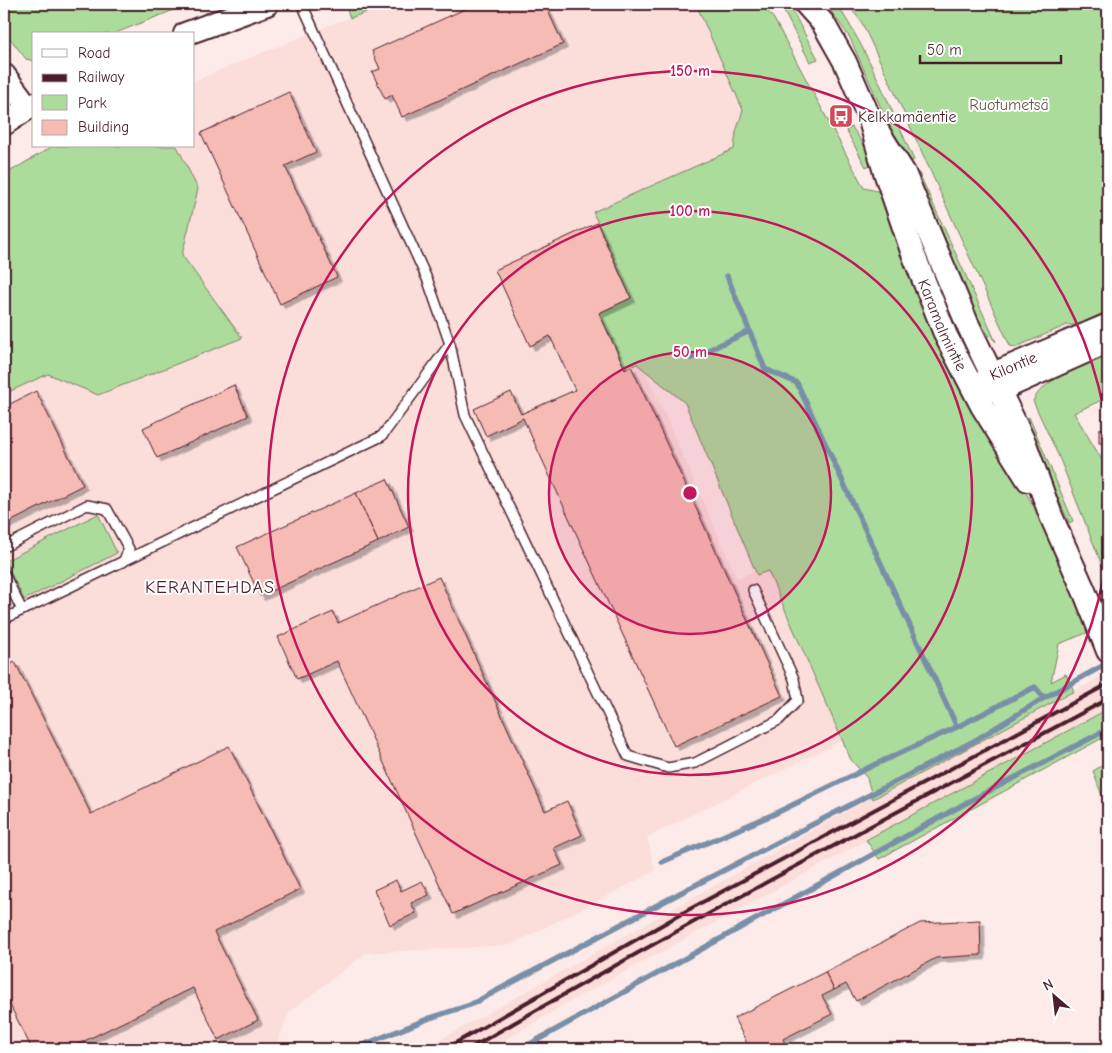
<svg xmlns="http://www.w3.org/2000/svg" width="1112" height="1053" viewBox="0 0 1112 1053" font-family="'Comic Neue',sans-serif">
  <defs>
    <filter id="shadow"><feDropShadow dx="4.5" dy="4.5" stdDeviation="0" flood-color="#0004"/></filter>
  </defs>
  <rect width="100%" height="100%" fill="#fdebe9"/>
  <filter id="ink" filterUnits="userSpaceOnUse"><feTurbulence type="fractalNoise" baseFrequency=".02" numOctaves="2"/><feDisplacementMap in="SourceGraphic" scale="10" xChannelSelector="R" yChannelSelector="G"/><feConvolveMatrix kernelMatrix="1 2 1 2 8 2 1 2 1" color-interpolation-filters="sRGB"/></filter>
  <g filter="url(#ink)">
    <g fill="#fbddda">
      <polygon points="390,4 708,4 749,108 738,152 642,364 737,579 768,565 849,737 647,837 655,871 511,945 366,953 289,1012 275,1049 4,1049 4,394 48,373 98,395 241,338 182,255 198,189 177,146 194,146 194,81 340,21"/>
      <polygon points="1108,673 1108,709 565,1004 489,1049 424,1049 829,821"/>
    </g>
    <g fill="#acdc9c" stroke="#7b7e64">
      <polygon points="4,4 189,4 113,34 34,34 34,61 26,59 4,31"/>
      <polygon points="350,4 390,4 350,18 346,7"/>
      <polygon points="696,4 762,4 774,19 864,188 886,193 990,434 1040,516 1094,630 1059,644 1051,682 1066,674 1074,691 873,799 867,778 851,760 768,571 757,575 685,403 637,364 625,369 599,313 631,298 593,212 734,149 736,132 743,110"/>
      <polygon points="780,4 787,4 792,10 818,59 810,62"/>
      <path d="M826 4H837C869 53 890 107 914 160L906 164 850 38Z"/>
      <polygon points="847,4 1108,4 1108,316 1085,325 1067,325 1016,347 1010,346 889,80 861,21"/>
      <polygon points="852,127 875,162 866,167 846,130"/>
      <polygon points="53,146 177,146 198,189 182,255 242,338 98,395 48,374 4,394 4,175"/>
      <polygon points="919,173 996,342 987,333 973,313 912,176"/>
      <path d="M1108 356V397L1074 413 1108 470V580L1059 457 1033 401C1043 378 1086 366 1108 356Z"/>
      <polygon points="1029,417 1073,521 1069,523 1024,420"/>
      <polygon points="98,514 117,553 24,600 5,561"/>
      <polygon points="1108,709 1108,735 879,859 866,840"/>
      <polygon points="1108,762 1108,813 1093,771"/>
    </g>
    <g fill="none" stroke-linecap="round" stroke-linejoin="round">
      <g stroke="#798fa8" stroke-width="5.5">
        <polyline points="727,276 765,369 797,383 957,727"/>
        <polyline points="691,358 750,331"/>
        <polyline points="662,862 772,815 874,765 957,727 1035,687 1044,698"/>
        <polyline points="353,1049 430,1018 470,1005 680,893 974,741 1044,698 1108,663"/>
        <polyline points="521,1049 966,803 1108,729"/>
      </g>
    </g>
    <g fill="#f7bbb6" stroke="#4a1f2b" filter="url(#shadow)">
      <polygon points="476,4 545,4 563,44 402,117 392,95 385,99 372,72 380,69 372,51"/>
      <polygon points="289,92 316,152 285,166 337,277 280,304 201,133"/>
      <polygon points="597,223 631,298 599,313 625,369 631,366 782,696 674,746 523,418 486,436 474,409 511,392 521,414 575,390 550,336 530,346 495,270"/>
      <polygon points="234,385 248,416 157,458 143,428"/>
      <polygon points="36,391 83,485 4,525 4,407"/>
      <polygon points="1108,428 1108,443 1099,443 1099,429"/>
      <polygon points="387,479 409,527 378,542 356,493"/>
      <polygon points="356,493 378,542 260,596 237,547"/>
      <polygon points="439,577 545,811 567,801 582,835 554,848 562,865 453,914 337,661 297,679 278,637 333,612 338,623"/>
      <polygon points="15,662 91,814 229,746 300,889 214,932 258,1020 218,1040 193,988 68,1049 32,1049 4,993 4,667"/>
      <polygon points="396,880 401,891 422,881 429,895 411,903 416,913 390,925 374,890"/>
      <polygon points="980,920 981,955 936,958 856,1001 846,984 834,990 825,972 920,923"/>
      <polygon points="825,972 834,990 822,996 832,1014 783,1039 787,1048 792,1045 794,1049 750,1049 734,1018"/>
    </g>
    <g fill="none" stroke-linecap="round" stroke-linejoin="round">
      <defs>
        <g id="service">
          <polyline points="302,4 428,281 450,344 465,415 628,756 668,768 695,763 779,720 798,700 794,679 753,590"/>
          <polyline points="4,547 87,505 107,509 129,549 123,562"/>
          <polyline points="4,574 22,610"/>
          <polyline points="4,619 382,436 450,344"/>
        </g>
        <g id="tertiary">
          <path id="s1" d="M806 4 823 23 845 62 869 117 884 169 912 251 946 336 982 406 1028 480"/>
          <polyline points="185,34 267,4"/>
          <polyline points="4,75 28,107"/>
          <polyline points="869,117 904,173 967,323 1025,444 1051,516 1085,593 1108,651"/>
          <polyline points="4,124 34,104"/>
          <path id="s2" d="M982 383 993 374 1108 325"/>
          <polyline points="985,390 1000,390 1096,347"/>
        </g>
      </defs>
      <use href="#service" stroke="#4a1f2b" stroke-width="12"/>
      <use href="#tertiary" stroke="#4a1f2b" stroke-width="26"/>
      <use href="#service" stroke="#fff" stroke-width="9"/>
      <use href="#tertiary" stroke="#fff" stroke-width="22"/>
      <g stroke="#4a1f2b" stroke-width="4">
        <polyline points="445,1049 688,910 1108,684"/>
        <path d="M469 1049C678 927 894 814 1108 699"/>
      </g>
    </g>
  </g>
  <circle cx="690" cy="493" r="141" fill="#c2185b" fill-opacity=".12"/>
  <g fill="none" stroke="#c2185b" stroke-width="2.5">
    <circle cx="690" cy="493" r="141"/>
    <circle cx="690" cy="493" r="282"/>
    <path d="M1108 552A422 422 0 1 1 1108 434"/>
  </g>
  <defs>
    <symbol id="bus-square" viewBox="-11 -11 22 22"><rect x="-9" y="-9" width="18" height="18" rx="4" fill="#d1495b" stroke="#fff"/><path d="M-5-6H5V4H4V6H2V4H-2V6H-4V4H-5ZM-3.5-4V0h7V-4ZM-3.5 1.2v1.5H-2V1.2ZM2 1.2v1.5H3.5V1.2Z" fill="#fff"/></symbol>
  </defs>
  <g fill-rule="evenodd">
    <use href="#bus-square" x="827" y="102" width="28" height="28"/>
  </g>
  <g text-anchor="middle" stroke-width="4" stroke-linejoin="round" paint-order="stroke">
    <g font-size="16" fill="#67584d" stroke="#fff">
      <text x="1009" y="110">Ruotumetsä</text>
    </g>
    <g font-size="16" fill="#4a1f2b" stroke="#fff" text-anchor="start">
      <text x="858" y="122">Kelkkamäentie</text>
    </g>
    <g font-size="16" fill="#4a1f2b" stroke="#fff">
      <text dy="6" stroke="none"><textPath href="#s1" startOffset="351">Karamalmintie</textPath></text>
      <text dy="6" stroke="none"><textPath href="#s2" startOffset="36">Kilontie</textPath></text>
    </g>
    <g font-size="18" letter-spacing="1" fill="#4a1f2b" stroke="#fff">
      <text x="210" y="593">KERANTEHDAS</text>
    </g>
  </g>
  <circle cx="690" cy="493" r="8" fill="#c2185b" stroke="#fff" stroke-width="2.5"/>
  <g font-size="15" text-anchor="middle" font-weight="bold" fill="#c2185b" stroke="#fff" stroke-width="4" stroke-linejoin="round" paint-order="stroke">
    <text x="690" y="76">150 m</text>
    <text x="690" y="216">100 m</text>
    <text x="690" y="357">50 m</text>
  </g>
  <rect width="1112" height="1053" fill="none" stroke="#fff" stroke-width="20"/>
  <rect x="10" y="10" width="1092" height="1033" fill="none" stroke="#4a1f2b" stroke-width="2" filter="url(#ink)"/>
  <rect x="32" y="32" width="162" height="115" fill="#ffffff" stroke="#b7a5aa"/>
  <rect x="42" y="49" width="25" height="8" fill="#ffffff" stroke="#b7a5aa"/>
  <text x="78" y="58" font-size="15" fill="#4a1f2b">Road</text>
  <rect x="42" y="74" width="25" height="8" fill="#4a1f2b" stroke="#b7a5aa"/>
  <text x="78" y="82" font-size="15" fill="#4a1f2b">Railway</text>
  <rect x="42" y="95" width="25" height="15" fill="#acdc9c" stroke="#b7a5aa"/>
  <text x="78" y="108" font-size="15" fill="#4a1f2b">Park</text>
  <rect x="42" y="120" width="25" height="15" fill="#f7bbb6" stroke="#b7a5aa"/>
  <text x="78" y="132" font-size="15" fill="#4a1f2b">Building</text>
  <g transform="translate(1054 996) rotate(332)" stroke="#ffffff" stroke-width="4" paint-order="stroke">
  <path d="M0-4L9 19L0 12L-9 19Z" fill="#4a1f2b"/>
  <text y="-8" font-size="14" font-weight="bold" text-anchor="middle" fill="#4a1f2b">N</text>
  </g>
  <path d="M920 55v8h141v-8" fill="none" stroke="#4a1f2b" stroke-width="2.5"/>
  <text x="927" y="55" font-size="15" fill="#4a1f2b" stroke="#ffffff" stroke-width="4" paint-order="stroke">50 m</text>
</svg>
